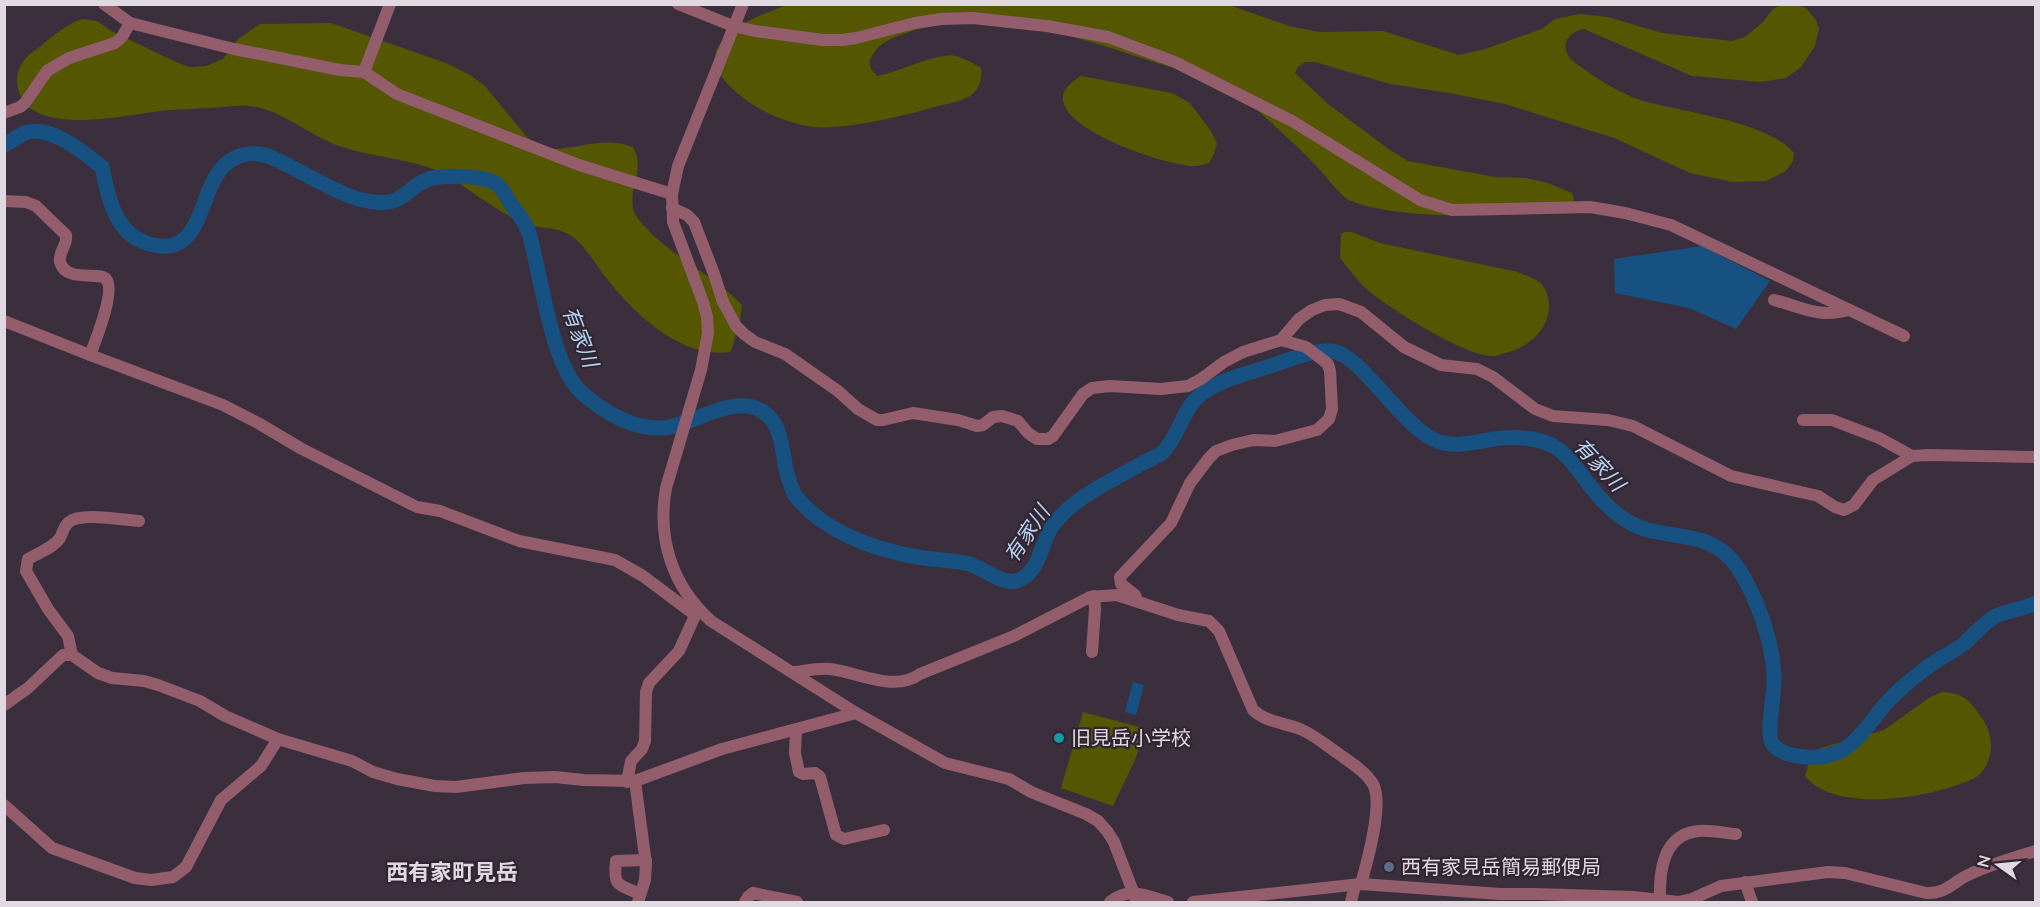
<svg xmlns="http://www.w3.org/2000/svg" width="2040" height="907" viewBox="0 0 2040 907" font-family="'Nunito Sans','Noto Sans JP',sans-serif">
  <rect width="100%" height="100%" fill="#3c2f3d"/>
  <g fill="#545602">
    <path d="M790 4 1229 5 1289 26 1319 32 1383 31 1459 55 1485 49 1542 29 1555 19 1580 14 1608 17 1662 33 1732 41 1745 37 1762 23 1773 9 1780 5H1797L1806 8 1816 20 1819 29 1815 46 1801 67 1786 78 1760 82 1692 76 1584 29C1575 30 1563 38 1566 50 1568 59 1577 64 1584 69 1600 81 1621 93 1640 100 1680 112 1768 121 1794 153L1793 161 1786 171 1766 181 1732 182 1690 173 1614 138 1505 104 1449 93 1390 84 1315 62H1305L1297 68 1295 73 1328 104 1390 150 1408 161 1495 177 1526 178 1548 183 1572 193 1574 199 1571 207C1525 215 1482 217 1435 215 1407 213 1377 211 1351 201 1342 198 1329 180 1322 172 1302 150 1279 130 1257 110 1248 102 1239 92 1229 86 1208 74 1183 71 1160 64 1082 39 985 2 904 34 891 38 878 44 872 56 867 64 871 70 877 76 897 73 937 52 955 56 964 58 973 63 981 68 983 78 979 90 970 96 960 102 946 104 935 107 902 116 847 130 813 127 802 126 780 119 770 114 750 105 704 74 717 49 731 23 764 14 790 4Z"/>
    <path d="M83 19 97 21 113 32 176 62 190 67 206 66 223 59 238 39 260 24 331 23 446 63 470 75 484 85 527 137C534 143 544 149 553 149 581 148 605 136 633 147 647 172 625 190 635 214 638 220 643 224 647 229 675 259 714 275 742 305L740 320 732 348 730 352C680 359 632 312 604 275 594 262 583 242 568 234 554 226 535 229 520 222 501 212 483 200 466 188 458 182 448 174 439 171 408 159 373 157 342 147 312 137 286 113 256 107 241 104 226 107 210 108 194 109 177 109 160 111 124 115 20 141 17 81 17 68 24 58 34 51 50 40 64 24 83 19Z"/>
    <path d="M1081 76 1172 93 1190 103 1211 131 1217 143 1214 154 1209 163C1204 164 1200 166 1195 166 1165 167 1011 115 1081 76Z"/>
    <path d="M1345 232H1352L1380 243 1518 272C1524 275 1533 277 1539 282 1544 285 1546 291 1548 297 1554 325 1531 347 1505 353 1501 354 1496 357 1492 356 1465 356 1392 310 1370 292 1359 283 1349 269 1340 258L1341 234Z"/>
    <path d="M1942 692C1964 693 1970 701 1982 718 1994 735 1995 761 1978 776 1972 780 1964 782 1957 785 1919 799 1833 812 1805 776L1811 756 1821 748 1884 730 1929 698Z"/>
    <polygon points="1083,712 1143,728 1145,732 1135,760 1113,806 1061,788"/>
  </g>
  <g fill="#175181">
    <polygon points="1702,246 1770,281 1736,329 1689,308 1615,293 1614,259"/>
    <polygon points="1133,682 1144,685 1136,715 1125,712"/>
  </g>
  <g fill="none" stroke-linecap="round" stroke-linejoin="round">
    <path stroke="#175181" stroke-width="15" d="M4 145C11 142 18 136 25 133 50 124 84 153 102 167 108 196 114 232 146 243 206 263 196 188 227 163 243 151 258 151 275 159 304 172 343 199 374 202 402 205 405 191 424 181 439 174 481 175 495 183 502 187 506 196 510 203 517 212 526 223 529 233 541 274 551 366 582 393 604 412 632 429 661 428 694 427 743 384 772 420 782 433 783 455 786 470 788 478 791 486 794 494 822 531 872 549 917 557 933 560 950 560 966 563 984 567 1002 587 1019 580 1040 572 1041 541 1053 525 1074 497 1111 481 1141 464 1148 460 1157 457 1163 452 1177 438 1181 417 1193 402 1210 382 1243 375 1267 367 1287 361 1309 350 1331 351 1361 353 1401 427 1437 441 1457 449 1481 440 1502 438 1516 437 1531 438 1544 442 1565 448 1577 470 1591 487 1601 500 1612 512 1627 521 1664 544 1708 524 1738 568 1757 597 1773 642 1774 677 1775 692 1766 733 1772 743 1780 756 1804 758 1818 757 1856 755 1867 722 1892 697 1903 686 1917 675 1930 665 1941 657 1954 652 1965 643 1975 634 1984 622 1996 616 2009 610 2023 609 2036 603"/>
    <g stroke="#935d6b" stroke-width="12">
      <polyline points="104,4 130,23 234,49 340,70 364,72 397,94 425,105 579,165 672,194"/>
      <polyline points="678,4 733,26 755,31 823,40 842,40 856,38 915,23 941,19 973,18 1047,26 1108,37 1175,62 1292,121 1420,200 1452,210 1590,207 1625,213 1671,225 1904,336"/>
      <path d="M743 4 678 166 672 194 673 222 703 302 707 317 708 333 701 370 666 488C657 539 672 586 711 621L856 713 945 763 1009 779 1031 792 1086 814 1098 821 1107 831 1114 842 1137 902"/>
      <polyline points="364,72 390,4"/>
      <polyline points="4,113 20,107 25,103 47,71 69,58 115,43 122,37 130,23"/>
      <path d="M4 201 26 202 36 206 66 235C68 245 58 252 60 262 66 283 99 271 106 279 116 290 95 342 90 355"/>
      <polyline points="672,208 687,215 694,222 714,274 723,302 736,326 744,334 755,342 785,354 838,391 858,409 877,420 883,420 913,413 958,420 977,426 983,425 993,417 1002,416 1018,421 1028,433 1037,439 1048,439 1053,436 1083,394 1092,388 1110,386 1161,389 1188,386 1201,379 1224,362 1243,352 1281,340 1299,319 1312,310 1325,305 1339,304 1361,312 1404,347 1441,365 1477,369 1493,377 1535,409 1553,416 1608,420 1633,426 1731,476 1818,496 1835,507 1844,510 1854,505 1873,480 1912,456 1928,455 2036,457"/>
      <path d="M1774 300C1805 308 1817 318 1850 310"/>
      <polyline points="4,321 90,355 223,405 258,423 302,449 417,507 440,511 519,541 615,560 643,576 695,615"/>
      <polyline points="1803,420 1832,420 1879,438 1912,456"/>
      <polyline points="1137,600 1135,595 1121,584 1120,577 1171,523 1190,483 1209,458 1216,451 1232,445 1253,440 1275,441 1317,430 1329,419 1332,409 1330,371 1328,364 1306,347 1281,340"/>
      <polyline points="1092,652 1095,609 1094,596"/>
      <path d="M72 655 68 636 48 609 26 571 28 559C38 553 53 548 60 538 63 533 63 527 69 522 81 512 122 520 139 521"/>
      <path d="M793 672C805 671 818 668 830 669 858 672 894 693 920 674L1014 636 1090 597 1117 595 1178 615 1209 621 1219 631 1253 710C1266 722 1284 723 1300 729 1315 735 1325 745 1339 754 1351 763 1365 771 1373 784 1384 804 1367 862 1361 884"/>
      <polyline points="4,705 28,688 63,655 72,655 98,673 112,678 144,681 158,685 200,701 225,716 278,739 352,761 373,772 397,779 435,786 456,787 524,778 555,777 584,780 635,781 722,749 856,713"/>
      <polyline points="796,730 795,753 799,772 803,774 815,773 820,777 836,835 844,839 884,830"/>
      <polyline points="635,781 646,864 645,880 638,902"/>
      <polyline points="627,782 631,761 642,749 645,741 646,692 649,683 679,651 698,609"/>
      <polyline points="4,805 52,848 135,878 151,880 173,877 186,867 221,800 261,766 278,739"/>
      <polyline points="1745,882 1752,902"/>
      <path d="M640 894C618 884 613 887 616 861L646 860"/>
      <path d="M1660 900C1659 871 1663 834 1699 831 1711 830 1724 833 1736 834"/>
      <polyline points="745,902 748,897 753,893 797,902"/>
      <path d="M1110 902C1130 886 1147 896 1168 902"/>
      <path d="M1193 902 1361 884 1500 894H1536L1633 897 1678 902 1692 899 1721 886 1828 872 1845 873 1926 893C1943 894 1951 885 1964 877 1986 866 2012 858 2036 851"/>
      <polyline points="1351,902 1355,885"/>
    </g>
  </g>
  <circle fill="#0f9aa8" stroke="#322533" stroke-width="2" cx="1059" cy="738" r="6"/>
  <circle fill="#5c6f8a" stroke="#322533" stroke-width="2" cx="1389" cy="867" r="6"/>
  <g text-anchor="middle" stroke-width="4.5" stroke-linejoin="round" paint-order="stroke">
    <g font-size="20" fill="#e1d9e2" stroke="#322533" text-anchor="start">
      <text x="1071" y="745">旧見岳小学校</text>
      <text x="1401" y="874">西有家見岳簡易郵便局</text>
    </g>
    <g font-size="21" font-style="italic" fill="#b6d4f1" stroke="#322533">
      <text transform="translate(580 337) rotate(69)" y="7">有家川</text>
      <text transform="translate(1599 465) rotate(47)" y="7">有家川</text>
      <text transform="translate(1027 534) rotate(-56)" y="7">有家川</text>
    </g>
    <g font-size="22" font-weight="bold" fill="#e1d9e2" stroke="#322533">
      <text x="452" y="880">西有家町見岳</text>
    </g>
  </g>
  <rect width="2040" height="907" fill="none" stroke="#e1d9e2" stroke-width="12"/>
  <g transform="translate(1998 865) rotate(285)" stroke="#322533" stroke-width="4.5" paint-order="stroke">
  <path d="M0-4.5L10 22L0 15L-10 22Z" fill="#e1d9e2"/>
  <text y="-9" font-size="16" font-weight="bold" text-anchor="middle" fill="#e1d9e2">N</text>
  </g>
</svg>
